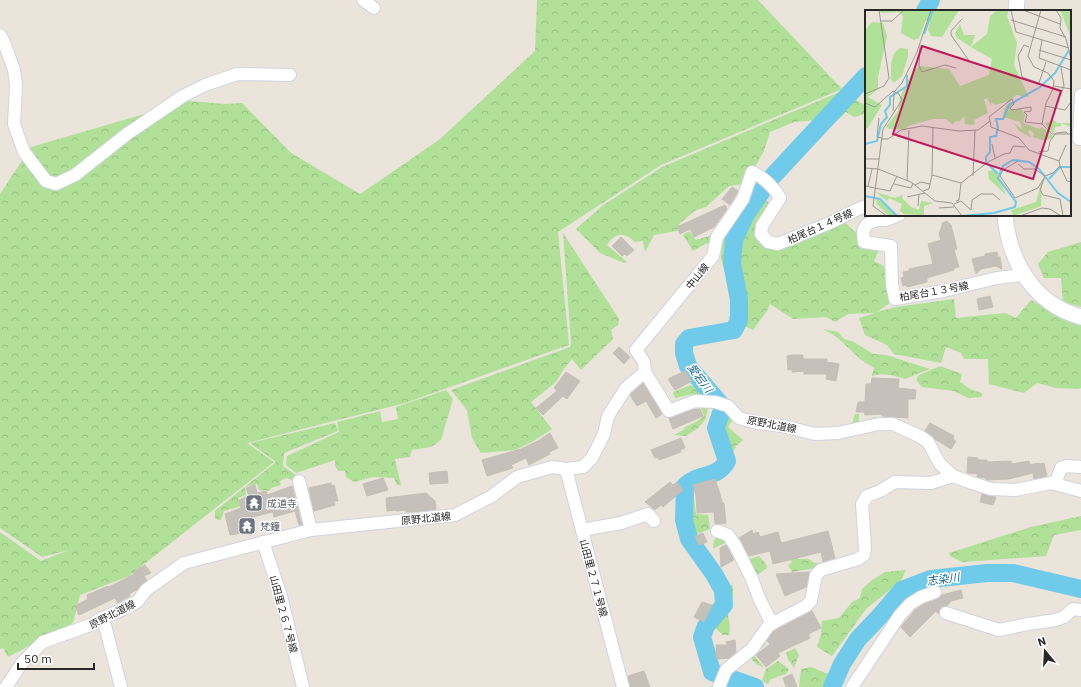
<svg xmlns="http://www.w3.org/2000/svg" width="1081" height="687" viewBox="0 0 1081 687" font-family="'IBM Plex Sans','Noto Sans JP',sans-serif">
  <defs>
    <pattern id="forest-crowns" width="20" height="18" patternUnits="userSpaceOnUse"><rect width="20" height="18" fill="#b1e098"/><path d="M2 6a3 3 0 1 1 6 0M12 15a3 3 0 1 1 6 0" fill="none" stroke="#98c083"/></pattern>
  </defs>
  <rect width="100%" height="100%" fill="#eae4da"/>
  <g fill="url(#forest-crowns)">
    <polygon points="537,0 758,0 842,89 661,165 558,232 569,345 405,403 247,443 274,462 129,576 80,595 73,623 8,657 3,648 0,649 0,532 41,561 69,550 42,557 0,528 0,194 31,147 189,101 226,104 242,103 291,153 360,194 439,140 535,51"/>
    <path d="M842 91 866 106 864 114 854 117 846 112 840 118 794 122 770 132 764 151 745 184 729 186 706 207 696 210 680 223 677 231 654 235 645 252 643 241 635 242C623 232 616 232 607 245L627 262 624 263 600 253 576 229 602 206 662 167Z"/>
    <polygon points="748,190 772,205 761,226 768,244 842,220 860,236 879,250 874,261 884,266 891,302 877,312 896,307 954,299 956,318 1005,313 1016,318 1031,300 1068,320 1081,325 1081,388 1078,389 1056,388 1037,383 1024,393 989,384 988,359 964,359 961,353 946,347 941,363 894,354 887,345 865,335 859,318 875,313 848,314 835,322 826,317 793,319 770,304 767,311 753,330 728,318 733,312 729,285 721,259 722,241"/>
    <polygon points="689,231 696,240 715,234 710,245 707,243 693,251 683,235"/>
    <polygon points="563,233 619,319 618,325 611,330 613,339 581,370 572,359 563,370 556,382 531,402 552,429 532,442 515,450 481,453 472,438 467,410 451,390 570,347 571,342"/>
    <polygon points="1081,242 1081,307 1063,302 1061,278 1044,278 1038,264 1048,252"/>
    <path d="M823 329 838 332 844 339 854 342 873 354 886 355 930 369 905 379C894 376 883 372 872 376L874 368 860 359 837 337Z"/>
    <polygon points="691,358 723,400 695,398 693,394 675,398 673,392 691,385 698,387 684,369 683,360"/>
    <polygon points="940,366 962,374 960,382 972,390 982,393 982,397 968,398 954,391 922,387 916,380 919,375"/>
    <polygon points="446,390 453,399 441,440 431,447 412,450 410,457 395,459 401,485 397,485 394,478 373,477 354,482 346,477 345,471 338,471 335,466 335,460 296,473 286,465 287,456 339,432 337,422 380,411 382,422 398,419 396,407"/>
    <polygon points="699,403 709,406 705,420 698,428 686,436 674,435 683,430 685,427 696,422 704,416"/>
    <path d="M720 408 735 417 728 427 743 440 736 446 730 460 723 458C715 437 708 429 720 408Z"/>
    <polygon points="855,414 859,414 859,422 865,421 875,417 882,420 855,425 852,424"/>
    <polygon points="335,423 338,431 284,453 283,466 297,476 297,482 286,478 280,481 281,485 271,488 269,491 259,490 257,484 245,487 246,495 238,498 241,506 224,511 221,520 215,519 215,511 276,462 250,443"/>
    <path d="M693 491 696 514 708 515 710 529 694 535 696 542C691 541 690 537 689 532L693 529 691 521H685L686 504 681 503 682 497Z"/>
    <polygon points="1081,516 1081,530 1054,535 1046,556 962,562 950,556 949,553 1031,527"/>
    <path d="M720 534 728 541 713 549C713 542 714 538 720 534Z"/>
    <polygon points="796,551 798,559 809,559 814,563 821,563 822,567 792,572 788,565 792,563 790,559"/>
    <polygon points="759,556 766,564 767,568 759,574 753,575 746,560"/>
    <polygon points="906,570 901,581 866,609 832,656 817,647 821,634 822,621 839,618 852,602 860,598 862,589 871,581 885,572"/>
    <path d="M732 585C736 598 728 604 728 615 729 623 731 626 729 635H723L714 627 715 620 726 607 725 588Z"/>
    <path d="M764 641 766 644 754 655 764 668C757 665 753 662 749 655Z"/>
    <polygon points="795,648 799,655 794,668 788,659 786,653"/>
    <polygon points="778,661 789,669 786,674 771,679 768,684 762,681 766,669"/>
    <polygon points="811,667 828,674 825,687 799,687 801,669"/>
  </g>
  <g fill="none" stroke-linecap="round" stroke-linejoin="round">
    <g stroke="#70caea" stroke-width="18">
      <polyline points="925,11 931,0"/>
      <path d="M755 687 712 672 702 637 706 626 724 605 723 590 714 574 689 539 684 520 685 486C697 473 718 479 727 461L716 428 723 407 688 366 684 353V344L689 338 734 330 739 320V300L732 263 734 240 746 214 771 178 866 76"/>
      <polyline points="832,687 842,664 858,639 879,617 902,590 931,579 987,573 1013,573 1081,589"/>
    </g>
  </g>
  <g fill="#c6c0ba" stroke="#c6bfb4">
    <polygon points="732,187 738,191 730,205 722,199"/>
    <polygon points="725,205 727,209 714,227 694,237 690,229 680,234 677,227"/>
    <polygon points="947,221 951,225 957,249 954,250 959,267 954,268 954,270 927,278 927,282 907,287 906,285 903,286 901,278 904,277 903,272 909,271 909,269 933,264 928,244 941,240 939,234 942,226 942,223"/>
    <polygon points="621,237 634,250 627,256 625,254 622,256 612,246"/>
    <polygon points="997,252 998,257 1000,257 1002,269 996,266 981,269 976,274 972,259 985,256 985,254"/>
    <polygon points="990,296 993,307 979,310 977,299"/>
    <polygon points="619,347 630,357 624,364 613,353"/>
    <polygon points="792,355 803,355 803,359 827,359 827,362 839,364 836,381 826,379 827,374 804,374 804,371 792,372 792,369 788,370 787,356"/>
    <polygon points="685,371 692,381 675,390 668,379"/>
    <polygon points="566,372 580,381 567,399 563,396 543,415 536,408 557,391 554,388"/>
    <polygon points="872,378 899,379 898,388 916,390 915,399 908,399 908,418 882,416 882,414 865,415 864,412 856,412 858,402 865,402 866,384 871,384"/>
    <polygon points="643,383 662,414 656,418 646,401 637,406 630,395"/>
    <polygon points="696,409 700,409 703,416 673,429 669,418"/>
    <polygon points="930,423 954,436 953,439 956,441 951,449 935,439 925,431"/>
    <polygon points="550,433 558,448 549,452 550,454 529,465 526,458 511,465 513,468 487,476 482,460 521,449 542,439 542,438"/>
    <polygon points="681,438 685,448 680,450 681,452 659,460 658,457 655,458 651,450"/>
    <polygon points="968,457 978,458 978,460 987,460 987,462 1011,461 1012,464 1029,461 1030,465 1038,463 1039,464 1044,463 1047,476 1034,479 1033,473 1009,479 986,480 986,478 977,477 978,474 967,473"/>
    <polygon points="447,471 448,483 430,484 429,473"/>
    <polygon points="383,478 388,490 367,496 363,484"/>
    <polygon points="715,479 720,494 722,503 724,503 726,523 719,524 715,524 714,512 697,513 696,495 693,485"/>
    <polygon points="670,482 673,485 677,482 683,490 663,507 661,505 655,510 645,502"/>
    <polygon points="331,483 331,486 334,485 338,501 334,501 335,505 314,511 309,488"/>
    <polygon points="255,485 257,493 266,491 267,495 292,486 302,525 299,525 295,511 274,517 273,512 249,518 251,529 242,531 243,533 230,535 225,514 241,508 239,500 249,496 246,488"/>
    <polygon points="426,493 435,501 436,509 415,512 406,512 406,510 396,511 396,510 387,511 386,498"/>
    <polygon points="982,494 996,497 993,505 980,502"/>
    <polygon points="752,530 753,534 758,532 760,537 778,532 781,543 828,531 835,558 823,562 821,552 773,564 770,551 749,556 739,538"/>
    <polygon points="703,533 707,542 699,545 695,536"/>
    <polygon points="726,545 734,560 721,567 720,548"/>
    <polygon points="145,565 151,573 144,576 147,580 138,589 129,594 130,596 118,603 115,598 79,615 75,606 88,599 87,595 108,586 109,587 134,574 133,572"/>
    <polygon points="810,572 806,587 785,596 776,574"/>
    <polygon points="961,590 963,598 951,601 947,606 941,607 938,614 936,611 910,637 901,627 915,610 924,604 938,599 942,595"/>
    <polygon points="702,602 712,605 704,622 694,617"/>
    <polygon points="812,611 821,628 808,634 810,638 778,653 780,656 766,667 756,655 770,644 767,641 772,633 777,629"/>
    <polygon points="735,640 736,652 729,658 717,659 716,645 727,645 726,642"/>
    <polygon points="644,671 650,687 630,687 628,676"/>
    <polygon points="792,674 797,687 786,687 783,678"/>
  </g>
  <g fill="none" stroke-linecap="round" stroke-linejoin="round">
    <defs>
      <g id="minor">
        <polyline points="363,0 374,8"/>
        <polyline points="0,35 4,42 14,70 16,85 14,124 24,152 46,181 56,184 75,175 127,134 183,96 205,85 237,74 290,75"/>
        <polyline points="1079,139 1081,95"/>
        <polyline points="899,215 886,220 877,220 867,224 863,231 864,242 891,246 892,284 895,299 943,291 997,278 1023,275"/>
        <path d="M645 372 644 362 636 350 713 256 717 237 743 199 752 172C765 178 773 186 780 198L762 226 761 234 768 242 778 244 832 222 856 210 866 206"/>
        <polyline points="566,469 623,687"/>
        <polyline points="299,481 311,530"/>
        <polyline points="1055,484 1061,468 1067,466 1081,467"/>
        <polyline points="582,530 621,523 648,514 654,521"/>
        <polyline points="717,531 728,535 735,545 752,579 759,598 772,624"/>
        <polyline points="263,542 281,596 303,687"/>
        <polyline points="946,613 999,630 1028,624 1056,620 1064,617 1073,609 1081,610"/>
        <polyline points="103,618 121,687"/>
        <polyline points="6,687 22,663 43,642 93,624 100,619 126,608 138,601 146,590 184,563 311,530 455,515 492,496 517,477 552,467 566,469 583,467 592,458 604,434 608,416 626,388 645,372 669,411 695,401 715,402 728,406 739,418 757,423 783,426 815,434 838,433 879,424 893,424 921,437 928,442 940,464 953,476 972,483 991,489 1015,490 1051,483 1081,491"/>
        <polyline points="719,687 726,670 752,649 769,625 806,606 811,601 816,575 821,570 858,559 864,555 865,548 862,504 867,496 880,491 895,482 931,483 953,476"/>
        <polyline points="852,687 900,615 910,604 921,597 935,592"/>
      </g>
      <g id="tertiary">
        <polyline points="1016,11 1017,0"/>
        <path d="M1005 215C1009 262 1034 304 1081 317"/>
      </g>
    </defs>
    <use href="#minor" stroke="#d0d3e1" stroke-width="14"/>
    <use href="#tertiary" stroke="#d0d3e1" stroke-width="17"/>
    <use href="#minor" stroke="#fff" stroke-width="12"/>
    <use href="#tertiary" stroke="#fff" stroke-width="15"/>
  </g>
  <defs>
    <symbol id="temple-square" viewBox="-11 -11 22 22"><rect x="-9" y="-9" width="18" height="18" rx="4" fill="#6b7280" stroke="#fff"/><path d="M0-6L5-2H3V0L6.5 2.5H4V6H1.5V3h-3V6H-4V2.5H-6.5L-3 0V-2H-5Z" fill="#fff"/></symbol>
  </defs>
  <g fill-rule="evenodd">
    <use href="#temple-square" x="244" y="493" width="20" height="20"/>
    <use href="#temple-square" x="237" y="516" width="20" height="20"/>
  </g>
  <g text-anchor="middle" stroke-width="3" stroke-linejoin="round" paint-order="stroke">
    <g font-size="10" fill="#282828" stroke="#fff">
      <text transform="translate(820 226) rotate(-24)" y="4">柏尾台１４号線</text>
      <text transform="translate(697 276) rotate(-51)" y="4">中山線</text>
      <text transform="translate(934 291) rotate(-10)" y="4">柏尾台１３号線</text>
      <text transform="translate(772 424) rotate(11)" y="4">原野北道線</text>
      <text transform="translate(426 518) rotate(-6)" y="4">原野北道線</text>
      <text transform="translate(594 578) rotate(75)" y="4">山田里２７１号線</text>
      <text transform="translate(112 614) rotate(-27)" y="4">原野北道線</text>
      <text transform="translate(284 614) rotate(75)" y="4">山田里２６７号線</text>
    </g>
    <g font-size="10" fill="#5b616d" stroke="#fff" text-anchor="start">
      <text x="267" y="507">成道寺</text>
      <text x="260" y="530">梵鐘</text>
    </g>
    <g font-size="11" font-style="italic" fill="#116793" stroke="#fff">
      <text transform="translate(700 378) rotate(53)" y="4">愛宕川</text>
      <text transform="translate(943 579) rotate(-8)" y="4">志染川</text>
    </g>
  </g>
  <g transform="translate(865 10)">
    <rect width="206" height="206" fill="#eae4da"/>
    <path d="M95 14 99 25H110L106 37 92 28 90 23Z" fill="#b1e098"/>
    <path d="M13 0H94L77 27 66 26 63 20 65 12 61 10 54 28 49 30 36 23 38 6 34 2 17 3ZM132 0H144L142 6 152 33 149 55 164 87 151 85 145 91 130 95 126 92 127 96 122 89 124 88 119 89 123 103 109 110 110 114 107 115 100 114 99 106 95 111 89 112 88 115 81 109H68L43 116 40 119H24L21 117 33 101 35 87 48 61 55 56 84 59 95 76 124 65 127 49 106 37 122 24 125 6ZM195 0H206V31L205 25ZM7 12 18 13 22 26 13 67V79L3 87 17 95 2 119 0 116V20ZM35 38 43 39V47L37 66 29 73 26 70V53L30 42ZM145 92 148 94 146 99H156L160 105 158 113 175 119 177 117 189 127 180 131 168 127 169 123 164 120 163 122 167 128 154 121 149 113 157 119 155 112 138 107 140 97ZM187 108 192 113H206V117L196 113V116L190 117 189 123 185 122 180 113 186 112ZM127 160 132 164 141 185 124 169 123 162ZM177 171 176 196 148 206 146 200 171 192ZM11 182 30 188 37 185 38 189 46 197 54 200 56 191 68 193 59 196V205L39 204 35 201 37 194 24 188 22 191ZM11 188 19 194 31 206H24L12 194Z" fill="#b1e098"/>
    <path fill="none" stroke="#70caea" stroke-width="2" d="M59 24 68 0M0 134 12 131 16 114 22 107 20 101 25 95V87L42 76V65M133 164 121 152V147L125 142V127L131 126 133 118 131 109H138L144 95 175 77 190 63 204 40M184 169 195 157H206M0 186 15 189 32 206M97 206 129 203 150 197 151 192 133 168 138 156 148 150 164 152 174 159 193 183 206 192"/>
    <path fill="none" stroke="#9c9993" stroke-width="1" d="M146 0 151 22 204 38M158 0 195 14M176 0 163 46 169 57 183 63 189 71 188 79 181 93 177 114 187 124H206M191 0 196 8 195 18 201 29 206 49M97 9 86 21V25L105 52M146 10 201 27M16 11H27L39 0M177 30 174 48 206 60M55 35 54 56 57 62 80 55 91 58M164 37 159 35 153 46 157 67 174 73 181 52M174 40 206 50M189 76 206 79M0 84 19 76 24 68 14 0M0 93 10 97 28 81 34 84 37 90 18 119 8 196 22 206M180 96 200 100 206 92M190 99 199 76 196 57M28 101 29 82 37 73 52 42 66 0M14 108 12 127 17 128M125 111 124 107 147 89 149 94 145 98 147 100 166 97V101L159 102 162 105 160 112 177 114M17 129H23L36 120 57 116 94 121 113 120 125 111 126 117 154 128 164 140 194 151 195 156 188 163 180 166 175 180 178 185 195 189 198 206M127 134 130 148M173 142 183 141 185 131 191 123 201 122 203 124M0 149H14M153 151 138 160 135 166 150 188 173 178 179 168M194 151 201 135M153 154 159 159H170L180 166M195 156 202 171 206 172M0 158 13 159 46 172 70 191 87 193 97 206M67 165 68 117M108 166 110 120M42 170 44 120M29 174 46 178 48 173M50 175 56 172 65 174M0 176 25 181 32 166M3 176 7 159M58 181 64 179 67 165 96 173 123 152 139 144 145 143 148 136 160 137M42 187 60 183M91 191 94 190 96 173M89 194 96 191 106 200 107 190 116 184H128L135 190M53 196 54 184M74 198 89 197M155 206 177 198 185 199 196 206"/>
    <path fill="#c2185b" fill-opacity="0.15" stroke="#c2185b" stroke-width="2" d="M57 36 196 81 168 169 28 124Z"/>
    <rect width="206" height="206" fill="none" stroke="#282828" stroke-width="2"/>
  </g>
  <g transform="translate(1045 651) rotate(342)" stroke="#ffffff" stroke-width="3" paint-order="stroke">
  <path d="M0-3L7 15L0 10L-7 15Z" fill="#282828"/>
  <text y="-6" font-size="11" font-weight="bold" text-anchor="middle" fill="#282828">N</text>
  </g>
  <path d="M18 663v6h76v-6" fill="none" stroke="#282828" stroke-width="2"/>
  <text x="24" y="663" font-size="12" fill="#282828" stroke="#ffffff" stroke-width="3" paint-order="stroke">50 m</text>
</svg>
